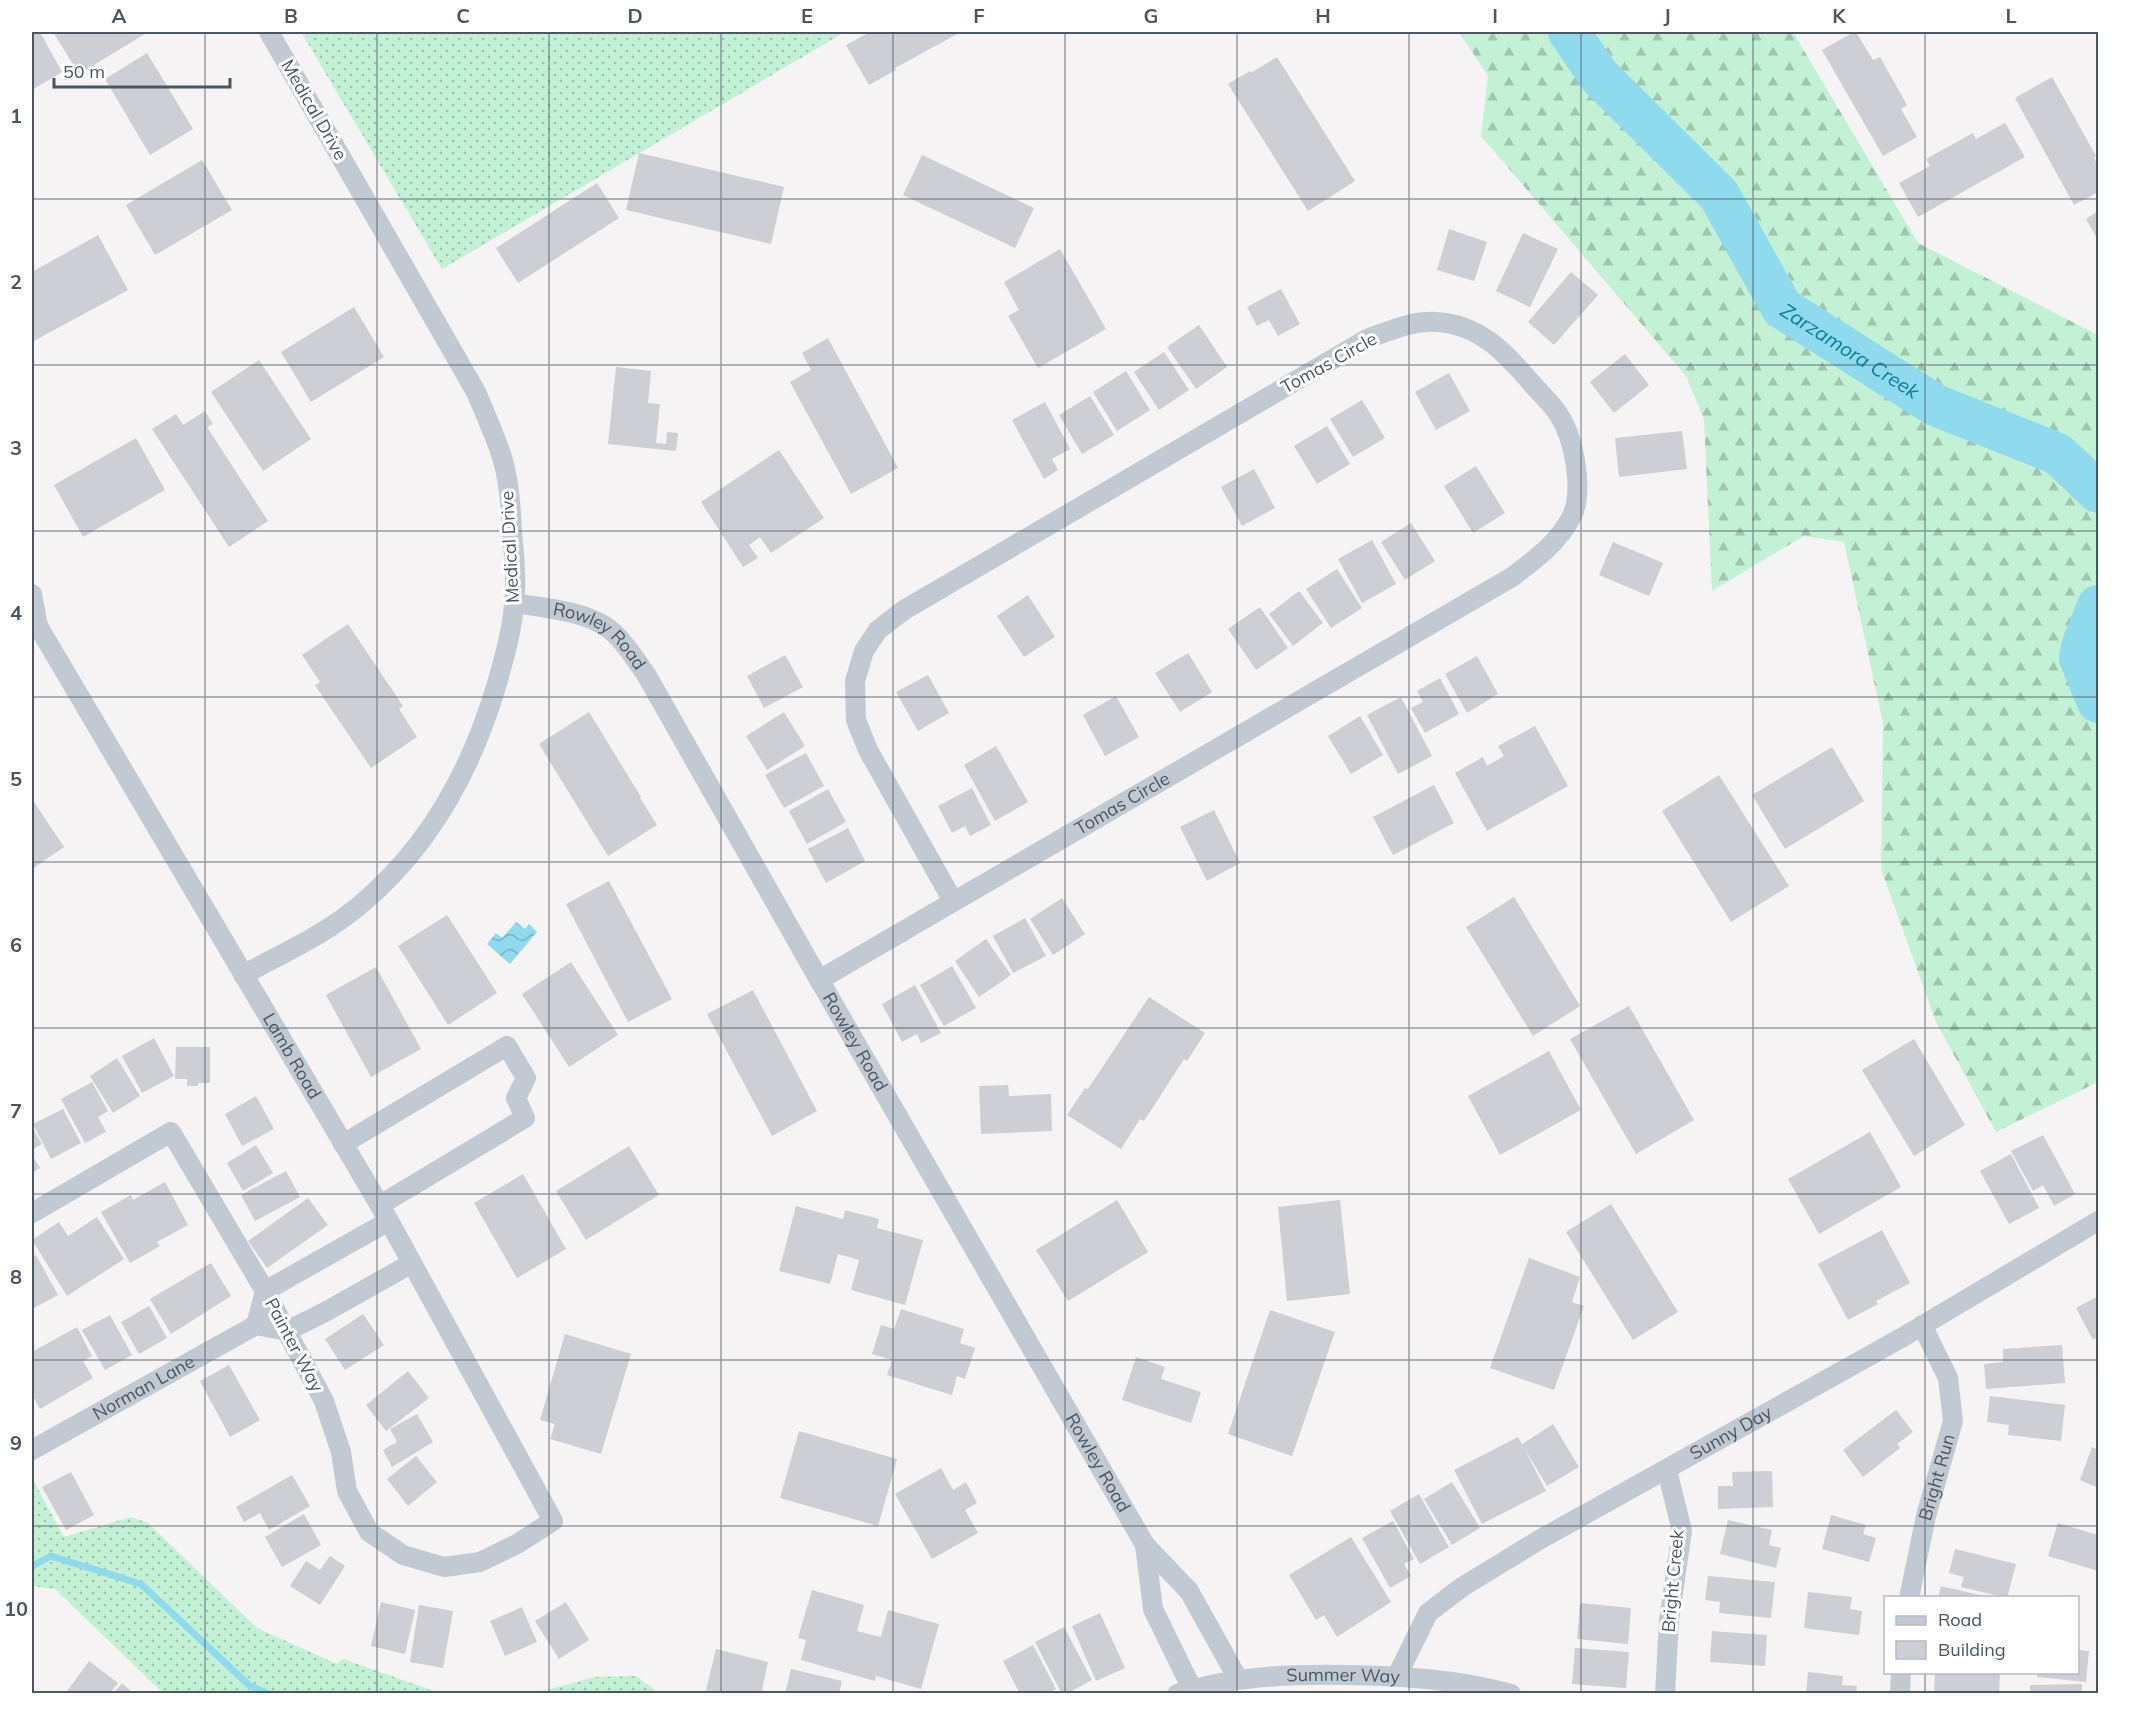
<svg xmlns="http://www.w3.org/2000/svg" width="2130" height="1725" viewBox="0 0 2130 1725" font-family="Mulish,sans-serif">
  <defs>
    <pattern id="grass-dots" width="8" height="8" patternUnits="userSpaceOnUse" patternTransform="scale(1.5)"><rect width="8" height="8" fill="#c3f1d5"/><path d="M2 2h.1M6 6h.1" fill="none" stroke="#a0c6b0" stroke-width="1.8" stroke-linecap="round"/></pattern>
    <pattern id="forest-firs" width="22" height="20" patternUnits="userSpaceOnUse" patternTransform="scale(1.5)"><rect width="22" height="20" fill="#c3f1d5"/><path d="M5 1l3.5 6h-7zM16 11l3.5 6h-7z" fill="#a0c6b0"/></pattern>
    <pattern id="water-waves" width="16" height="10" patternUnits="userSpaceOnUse" patternTransform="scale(1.5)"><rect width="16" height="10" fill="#90daee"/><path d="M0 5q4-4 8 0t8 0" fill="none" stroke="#78b4c4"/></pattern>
  </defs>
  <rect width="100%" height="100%" fill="#f5f3f3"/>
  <g fill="url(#grass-dots)">
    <polygon points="301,32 845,32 442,269"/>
    <polygon points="32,1478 64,1537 131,1517 148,1523 257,1628 337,1664 343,1659 440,1693 163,1693 55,1589 32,1586 32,1546 35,1544 32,1537"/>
    <polygon points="636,1676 659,1693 535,1693 595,1677"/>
  </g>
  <polygon fill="url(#forest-firs)" points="1459,32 1793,32 1918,243 2098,335 2098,1082 1996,1132 1936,1022 1881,869 1883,723 1844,542 1804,536 1712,591 1704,419 1686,376 1481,136 1488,76"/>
  <polygon fill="url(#water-waves)" points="516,922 525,929 529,924 537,932 510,964 487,944 496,933 502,938"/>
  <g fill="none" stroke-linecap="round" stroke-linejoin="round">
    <polyline stroke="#90daee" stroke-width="7" points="32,1566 51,1556 141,1584 250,1686 269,1694"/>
    <g stroke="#90daee" stroke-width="42">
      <path id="s1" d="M1569 32 1599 76 1719 195 1782 308 1935 405 2058 454 2098 492"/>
      <polyline points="2098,606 2083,644 2080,658 2098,702"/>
    </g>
  </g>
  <g fill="#cdcfd5">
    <polygon points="32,32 40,32 62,72 32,90"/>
    <polygon points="53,32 148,32 79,74"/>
    <polygon points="870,32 961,32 895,68 896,70 869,85 846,45"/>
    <polygon points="1854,32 1856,32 1873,60 1880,57 1907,105 1901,109 1917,137 1883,156 1822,50"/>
    <polygon points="147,53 193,129 150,155 105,79"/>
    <polygon points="1277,57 1355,181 1308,211 1228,84 1250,71 1251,73"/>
    <polygon points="2052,77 2096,156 2094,158 2098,166 2098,192 2074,205 2015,98"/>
    <polygon points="2005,123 2025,157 1918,217 1899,183 1930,166 1926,159 1973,133 1976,139"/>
    <polygon points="639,153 784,187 771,244 626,210"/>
    <polygon points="922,155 1034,208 1015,248 903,195"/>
    <polygon points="202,160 232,210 155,255 126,205"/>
    <polygon points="597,183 619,218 518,283 496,248"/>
    <polygon points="2098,211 2098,240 2086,219"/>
    <polygon points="1449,229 1487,242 1474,281 1437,270"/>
    <polygon points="1523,233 1558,249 1530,307 1496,291"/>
    <polygon points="98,235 128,290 32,342 32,272"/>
    <polygon points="1060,249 1106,329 1038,368 1008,316 1019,310 1004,282"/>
    <polygon points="1571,272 1598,295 1554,345 1528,322"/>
    <polygon points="1281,289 1300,324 1278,336 1269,320 1257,326 1247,307"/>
    <polygon points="354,307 384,357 311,402 281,352"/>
    <polygon points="1199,325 1227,367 1196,389 1167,347"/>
    <polygon points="828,338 898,468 851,494 790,382 811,370 802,353"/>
    <polygon points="1164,352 1189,390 1159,410 1134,372"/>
    <polygon points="1625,354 1649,385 1614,413 1590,382"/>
    <polygon points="259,360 311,439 263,471 211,392"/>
    <polygon points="616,367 651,371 648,403 660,404 656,443 666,444 667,432 678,433 676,451 608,444"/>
    <polygon points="1126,371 1150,410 1117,431 1093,392"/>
    <polygon points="1449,373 1470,411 1436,430 1415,392"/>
    <polygon points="1090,396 1114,435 1082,454 1059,415"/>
    <polygon points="1362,400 1385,438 1353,457 1330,419"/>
    <polygon points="1045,402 1070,449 1052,459 1058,470 1044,479 1012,420"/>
    <polygon points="205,411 213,424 207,427 268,521 229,547 152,429 176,414 183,425"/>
    <polygon points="1327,426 1350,464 1317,484 1294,446"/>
    <polygon points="1682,431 1687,469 1619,477 1615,438"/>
    <polygon points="136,438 165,490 83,537 54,485"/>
    <polygon points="779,450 824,518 771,553 760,537 749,545 758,558 743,567 701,502"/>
    <polygon points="1476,466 1505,513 1473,533 1444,486"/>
    <polygon points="1254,469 1275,508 1242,526 1221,487"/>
    <polygon points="1411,523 1435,561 1405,580 1381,542"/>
    <polygon points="1372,540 1396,584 1362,603 1338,559"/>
    <polygon points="1613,542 1663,563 1649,596 1599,575"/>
    <polygon points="1337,569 1362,608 1331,628 1306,589"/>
    <polygon points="1299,591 1323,623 1293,646 1269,614"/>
    <polygon points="1028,595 1055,637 1024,657 997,616"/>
    <polygon points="1260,607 1288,648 1256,670 1228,629"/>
    <polygon points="348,624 403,706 399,709 417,737 371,768 315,685 320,682 302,655"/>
    <polygon points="1188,653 1212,692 1180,712 1155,673"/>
    <polygon points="785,655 803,687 764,708 747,676"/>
    <polygon points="1477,656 1498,694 1467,713 1445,674"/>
    <polygon points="928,675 949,713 918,731 896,692"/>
    <polygon points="1440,678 1459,714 1425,733 1411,708 1423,702 1417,691"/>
    <polygon points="1116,696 1139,737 1105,756 1083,715"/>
    <polygon points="1401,697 1432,756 1398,774 1367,715"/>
    <polygon points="589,712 641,797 640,798 657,825 608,856 539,744"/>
    <polygon points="784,712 805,746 767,770 746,736"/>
    <polygon points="1360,716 1383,755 1351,774 1328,736"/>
    <polygon points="1535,726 1568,786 1487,831 1455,773 1483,757 1487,766 1504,756 1498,746"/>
    <polygon points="996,746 1028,802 995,821 964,765"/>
    <polygon points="1832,747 1864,801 1785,849 1752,795"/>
    <polygon points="806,753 824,786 784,808 765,775"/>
    <polygon points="1719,775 1789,886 1731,922 1662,811"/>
    <polygon points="1434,785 1454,823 1393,855 1373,817"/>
    <polygon points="972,788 991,825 970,836 965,826 952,833 938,806"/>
    <polygon points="828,789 846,822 807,844 789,811"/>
    <polygon points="32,799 64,847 32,869"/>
    <polygon points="1214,810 1240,863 1207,881 1180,827"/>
    <polygon points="848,828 865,861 826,883 808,849"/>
    <polygon points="609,881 672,999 628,1022 566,904"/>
    <polygon points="1514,897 1580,1006 1533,1036 1466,927"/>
    <polygon points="1062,898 1085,934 1053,955 1030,919"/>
    <polygon points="447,915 497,993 448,1025 398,946"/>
    <polygon points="1025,918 1046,956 1013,973 993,936"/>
    <polygon points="986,939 1011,975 979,997 955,961"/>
    <polygon points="571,962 618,1035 569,1067 522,994"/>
    <polygon points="952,966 976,1008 944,1026 920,985"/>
    <polygon points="376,967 421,1049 371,1077 326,995"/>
    <polygon points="915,985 941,1033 921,1043 917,1034 902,1042 882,1004"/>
    <polygon points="753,990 817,1111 772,1136 707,1014"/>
    <polygon points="1149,997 1205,1033 1187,1061 1184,1059 1144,1121 1140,1119 1121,1149 1067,1115 1085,1088 1088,1089"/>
    <polygon points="1629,1006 1694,1120 1636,1154 1570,1039"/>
    <polygon points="154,1038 174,1076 142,1093 122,1056"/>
    <polygon points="1914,1039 1965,1125 1914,1156 1862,1070"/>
    <polygon points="176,1047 210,1047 210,1083 198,1083 198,1086 187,1086 187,1079 175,1079"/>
    <polygon points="1549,1051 1581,1110 1500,1155 1468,1096"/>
    <polygon points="117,1058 140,1096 113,1113 90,1076"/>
    <polygon points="92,1082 108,1111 98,1117 106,1132 85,1143 61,1099"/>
    <polygon points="1008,1085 1009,1096 1051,1094 1052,1131 981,1134 979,1086"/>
    <polygon points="256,1096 274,1129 242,1146 225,1114"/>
    <polygon points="63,1109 81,1143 51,1159 33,1124"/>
    <polygon points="32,1127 42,1144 32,1150"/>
    <polygon points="1870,1132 1901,1187 1819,1234 1788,1179"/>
    <polygon points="2043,1135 2075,1194 2054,1206 2043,1185 2033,1191 2011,1151"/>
    <polygon points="256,1145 273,1173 243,1191 227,1163"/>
    <polygon points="629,1146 659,1195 586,1240 556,1191"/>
    <polygon points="2011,1154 2039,1208 2009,1224 1980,1171"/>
    <polygon points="32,1155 40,1168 32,1173"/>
    <polygon points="286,1171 300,1197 255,1221 241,1195"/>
    <polygon points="523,1174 566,1249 517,1278 474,1203"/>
    <polygon points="165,1182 188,1225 157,1242 160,1246 130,1263 101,1212 131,1195 133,1200"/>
    <polygon points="308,1198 328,1225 267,1268 248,1241"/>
    <polygon points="1117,1200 1148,1252 1068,1301 1036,1250"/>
    <polygon points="1340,1200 1350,1294 1287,1301 1278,1207"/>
    <polygon points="1611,1204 1678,1312 1633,1340 1566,1232"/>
    <polygon points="796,1206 843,1219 845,1210 879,1219 877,1228 923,1240 905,1305 851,1290 859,1260 838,1254 830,1284 779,1271"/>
    <polygon points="97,1217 124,1259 67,1296 32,1240 59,1222 68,1236"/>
    <polygon points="1882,1230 1910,1283 1876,1301 1878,1304 1848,1320 1818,1264"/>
    <polygon points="36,1255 58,1295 32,1309 32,1257"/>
    <polygon points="1529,1258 1580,1277 1572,1302 1584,1306 1554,1390 1490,1368"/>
    <polygon points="211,1263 231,1296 171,1334 150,1299"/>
    <polygon points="2098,1296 2098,1337 2093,1340 2076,1308"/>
    <polygon points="149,1306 167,1338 139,1354 121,1322"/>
    <polygon points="901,1309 964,1329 960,1343 975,1348 965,1379 957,1376 952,1395 887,1375 892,1360 872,1354 881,1325 894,1329"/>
    <polygon points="1270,1310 1335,1332 1292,1456 1228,1434"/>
    <polygon points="363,1314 384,1345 345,1370 325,1339"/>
    <polygon points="110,1315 132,1355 105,1370 82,1330"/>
    <polygon points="77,1327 92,1356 83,1361 93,1378 40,1409 32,1394 32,1352"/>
    <polygon points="565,1334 631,1354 601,1454 550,1439 555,1424 540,1420"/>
    <polygon points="2062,1345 2065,1383 1986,1389 1984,1364 2003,1362 2003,1349"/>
    <polygon points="1136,1357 1165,1367 1161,1379 1201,1392 1191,1423 1122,1400"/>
    <polygon points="229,1365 260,1420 230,1437 200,1381"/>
    <polygon points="408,1371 429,1398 386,1431 366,1405"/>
    <polygon points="1990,1396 2065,1405 2061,1441 2008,1435 2009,1425 1987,1422"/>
    <polygon points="1896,1410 1913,1432 1897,1444 1900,1448 1863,1477 1843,1450"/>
    <polygon points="417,1414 433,1442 392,1467 383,1450 397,1442 390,1429"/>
    <polygon points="1553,1424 1579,1467 1547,1486 1523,1446 1546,1491 1482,1524 1454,1470 1518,1437 1522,1444"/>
    <polygon points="799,1431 897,1459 878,1526 780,1498"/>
    <polygon points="2092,1447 2098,1450 2098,1488 2080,1480"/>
    <polygon points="416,1456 437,1482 408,1506 387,1479"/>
    <polygon points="941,1468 953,1490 966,1482 977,1503 965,1510 978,1533 932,1559 895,1494"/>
    <polygon points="1772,1471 1773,1507 1718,1509 1718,1486 1733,1486 1732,1472"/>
    <polygon points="71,1472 94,1515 66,1530 42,1487"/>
    <polygon points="292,1475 310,1506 269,1530 260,1513 244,1522 236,1507"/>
    <polygon points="1452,1482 1480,1528 1452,1545 1424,1499"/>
    <polygon points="1419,1494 1449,1547 1420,1564 1390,1511"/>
    <polygon points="304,1514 321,1545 282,1567 265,1537"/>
    <polygon points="1831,1515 1866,1525 1863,1534 1876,1538 1869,1562 1822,1549"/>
    <polygon points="1728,1520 1772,1530 1769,1545 1781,1548 1776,1568 1720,1554"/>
    <polygon points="1393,1521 1414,1559 1404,1564 1411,1576 1390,1588 1362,1538"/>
    <polygon points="2058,1523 2098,1535 2098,1571 2048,1556"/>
    <polygon points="1351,1537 1391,1602 1337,1637 1324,1615 1316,1620 1289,1575"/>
    <polygon points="1955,1549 2016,1564 2007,1598 1961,1587 1964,1577 1949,1573"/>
    <polygon points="330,1556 345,1566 320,1605 290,1586 306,1561 320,1570"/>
    <polygon points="1708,1576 1775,1582 1771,1618 1719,1613 1720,1602 1705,1600"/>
    <polygon points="1941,1586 1988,1597 1987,1598 1938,1598"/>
    <polygon points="812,1590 864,1605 857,1631 881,1637 888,1610 939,1624 921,1689 876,1676 875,1681 801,1660 806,1640 798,1638"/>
    <polygon points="1808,1592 1852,1597 1850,1609 1862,1611 1859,1635 1804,1628"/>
    <polygon points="381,1602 415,1610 405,1654 371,1646"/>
    <polygon points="566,1602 589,1640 559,1659 535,1621"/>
    <polygon points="1580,1603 1631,1608 1628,1644 1577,1639"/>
    <polygon points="419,1605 453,1611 443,1668 410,1662"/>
    <polygon points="522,1607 537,1642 505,1656 490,1621"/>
    <polygon points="1100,1613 1125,1668 1096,1681 1072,1626"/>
    <polygon points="1064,1627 1092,1680 1066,1694 1062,1694 1035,1642"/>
    <polygon points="1712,1631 1767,1635 1765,1666 1710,1662"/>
    <polygon points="1033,1645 1056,1689 1048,1694 1020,1694 1003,1661"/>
    <polygon points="1575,1648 1629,1652 1626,1688 1572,1684"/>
    <polygon points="716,1649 768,1662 762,1690 774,1694 705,1694"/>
    <polygon points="2078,1650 2089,1651 2086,1682 2037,1677 2038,1672 2078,1672"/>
    <polygon points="89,1661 118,1683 109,1694 65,1694"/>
    <polygon points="791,1669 842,1681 839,1694 785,1694"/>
    <polygon points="1808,1672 1843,1676 1842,1685 1857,1686 1856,1694 1806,1694"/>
    <polygon points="1935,1672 2000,1672 1999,1694 1934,1694"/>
    <polygon points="122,1683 134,1694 113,1694"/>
    <polygon points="2082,1684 2082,1694 2030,1694 2030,1685"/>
  </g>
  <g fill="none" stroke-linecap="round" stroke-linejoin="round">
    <g stroke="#c1cad2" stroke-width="20">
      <path id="s2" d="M32 594 38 626 389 1221 553 1521 517 1544 480 1562 444 1567 403 1555 369 1532 347 1491 341 1452 324 1401 265 1291 171 1132 32 1213"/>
      <path id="s3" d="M515 603C544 608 579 610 605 626 621 636 636 660 647 676L809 962 1145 1545 1189 1591 1238 1679"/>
      <path d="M243 975C283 953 326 934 360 905 431 846 473 767 498 680 505 655 512 630 514 604 517 580 514 555 512 531 511 505 509 476 500 451 493 431 484 411 476 392L269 32"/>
      <path id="s4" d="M819 980 1512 577C1536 559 1558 543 1572 516 1584 490 1574 438 1559 415 1553 405 1543 396 1535 387 1507 355 1481 324 1436 322 1413 320 1390 331 1369 338L904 610 878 630 864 651 855 681 856 720 868 750 953 901"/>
      <polyline points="343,1144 507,1046 526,1078 516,1098 525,1118 380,1205"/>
      <polyline points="256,1325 265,1291 389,1221"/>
      <path id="s5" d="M32 1450 256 1325 287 1331 327 1311 412 1263"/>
      <polyline points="1145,1545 1153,1609 1192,1689"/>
      <path id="s6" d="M1909 1598 1926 1516 1953 1421 1948 1378 1922 1325"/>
      <path id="s7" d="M1397 1676 1428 1613 1462 1587 1539 1540 1903 1337 2098 1221"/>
      <path id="s8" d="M1177 1694C1232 1676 1289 1674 1346 1675 1401 1676 1457 1679 1511 1694"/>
      <polyline points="1665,1694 1669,1620 1682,1531 1667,1470"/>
      <polyline points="1900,1694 1901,1672"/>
    </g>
  </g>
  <path fill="none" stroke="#4a5661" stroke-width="1.5" stroke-opacity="0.55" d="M205 32V1694M377 32V1694M549 32V1694M721 32V1694M893 32V1694M1065 32V1694M1237 32V1694M1409 32V1694M1581 32V1694M1753 32V1694M1925 32V1598M32 199H2098M32 365H2098M32 531H2098M32 697H2098M32 862H2098M32 1028H2098M32 1194H2098M32 1360H2098M32 1526H2098M1925 1672V1694"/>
  <g text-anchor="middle" stroke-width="6" stroke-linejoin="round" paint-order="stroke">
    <g font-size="18" fill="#4a5661" stroke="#fff">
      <text transform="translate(314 110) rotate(60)" y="6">Medical Drive</text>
      <text transform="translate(1329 363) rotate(-29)" y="6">Tomas Circle</text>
      <text transform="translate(510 547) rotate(-93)" y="6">Medical Drive</text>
      <text dy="6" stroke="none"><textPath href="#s3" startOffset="94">Rowley Road</textPath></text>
      <text dy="6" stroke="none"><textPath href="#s4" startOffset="351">Tomas Circle</textPath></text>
      <text dy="6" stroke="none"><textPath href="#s3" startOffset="580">Rowley Road</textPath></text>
      <text dy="6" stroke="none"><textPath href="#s2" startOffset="532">Lamb Road</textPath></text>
      <text transform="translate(294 1345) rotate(62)" y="6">Painter Way</text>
      <text dy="6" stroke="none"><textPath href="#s5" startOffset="128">Norman Lane</textPath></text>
      <text dy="6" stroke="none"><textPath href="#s7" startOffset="423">Sunny Day</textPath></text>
      <text dy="6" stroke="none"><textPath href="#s3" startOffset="1066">Rowley Road</textPath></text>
      <text dy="6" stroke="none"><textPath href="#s6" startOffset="124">Bright Run</textPath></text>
      <text transform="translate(1673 1581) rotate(-85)" y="6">Bright Creek</text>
      <text dy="6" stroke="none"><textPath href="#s8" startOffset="168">Summer Way</textPath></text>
    </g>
    <g font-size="20" font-style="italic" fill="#0c7c9b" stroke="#fff">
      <text dy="7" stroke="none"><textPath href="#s1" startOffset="432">Zarzamora Creek</textPath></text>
    </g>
  </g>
  <rect width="2130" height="1725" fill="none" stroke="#ffffff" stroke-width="66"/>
  <rect x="1884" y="1596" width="195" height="78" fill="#ffffff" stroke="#b7bbc0" stroke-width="1.5"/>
  <rect x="1896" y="1616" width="30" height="9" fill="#c1cad2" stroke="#b7bbc0" stroke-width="1.5"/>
  <text x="1938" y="1626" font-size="18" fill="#4a5661">Road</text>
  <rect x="1896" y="1641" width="30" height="18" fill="#cdcfd5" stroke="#b7bbc0" stroke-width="1.5"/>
  <text x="1938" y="1656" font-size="18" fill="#4a5661">Building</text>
  <path d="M54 78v9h176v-9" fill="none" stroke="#4a5661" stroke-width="3"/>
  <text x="63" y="78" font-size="18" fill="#4a5661" stroke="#ffffff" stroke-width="4.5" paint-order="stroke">50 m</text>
  <rect x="33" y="33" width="2064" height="1659" fill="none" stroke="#4a5661" stroke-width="2"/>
  <g font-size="20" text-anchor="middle" font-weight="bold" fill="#4a5661">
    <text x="119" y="23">A</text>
    <text x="291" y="23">B</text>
    <text x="463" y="23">C</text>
    <text x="635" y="23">D</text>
    <text x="807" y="23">E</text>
    <text x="979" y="23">F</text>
    <text x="1151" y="23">G</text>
    <text x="1323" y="23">H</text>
    <text x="1495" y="23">I</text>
    <text x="1667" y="23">J</text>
    <text x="1839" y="23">K</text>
    <text x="2011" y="23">L</text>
    <text x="16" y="123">1</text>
    <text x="16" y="289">2</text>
    <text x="16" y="455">3</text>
    <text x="16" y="620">4</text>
    <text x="16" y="786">5</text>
    <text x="16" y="952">6</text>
    <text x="16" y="1118">7</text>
    <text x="16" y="1284">8</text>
    <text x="16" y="1450">9</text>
    <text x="16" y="1616">10</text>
  </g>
</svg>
